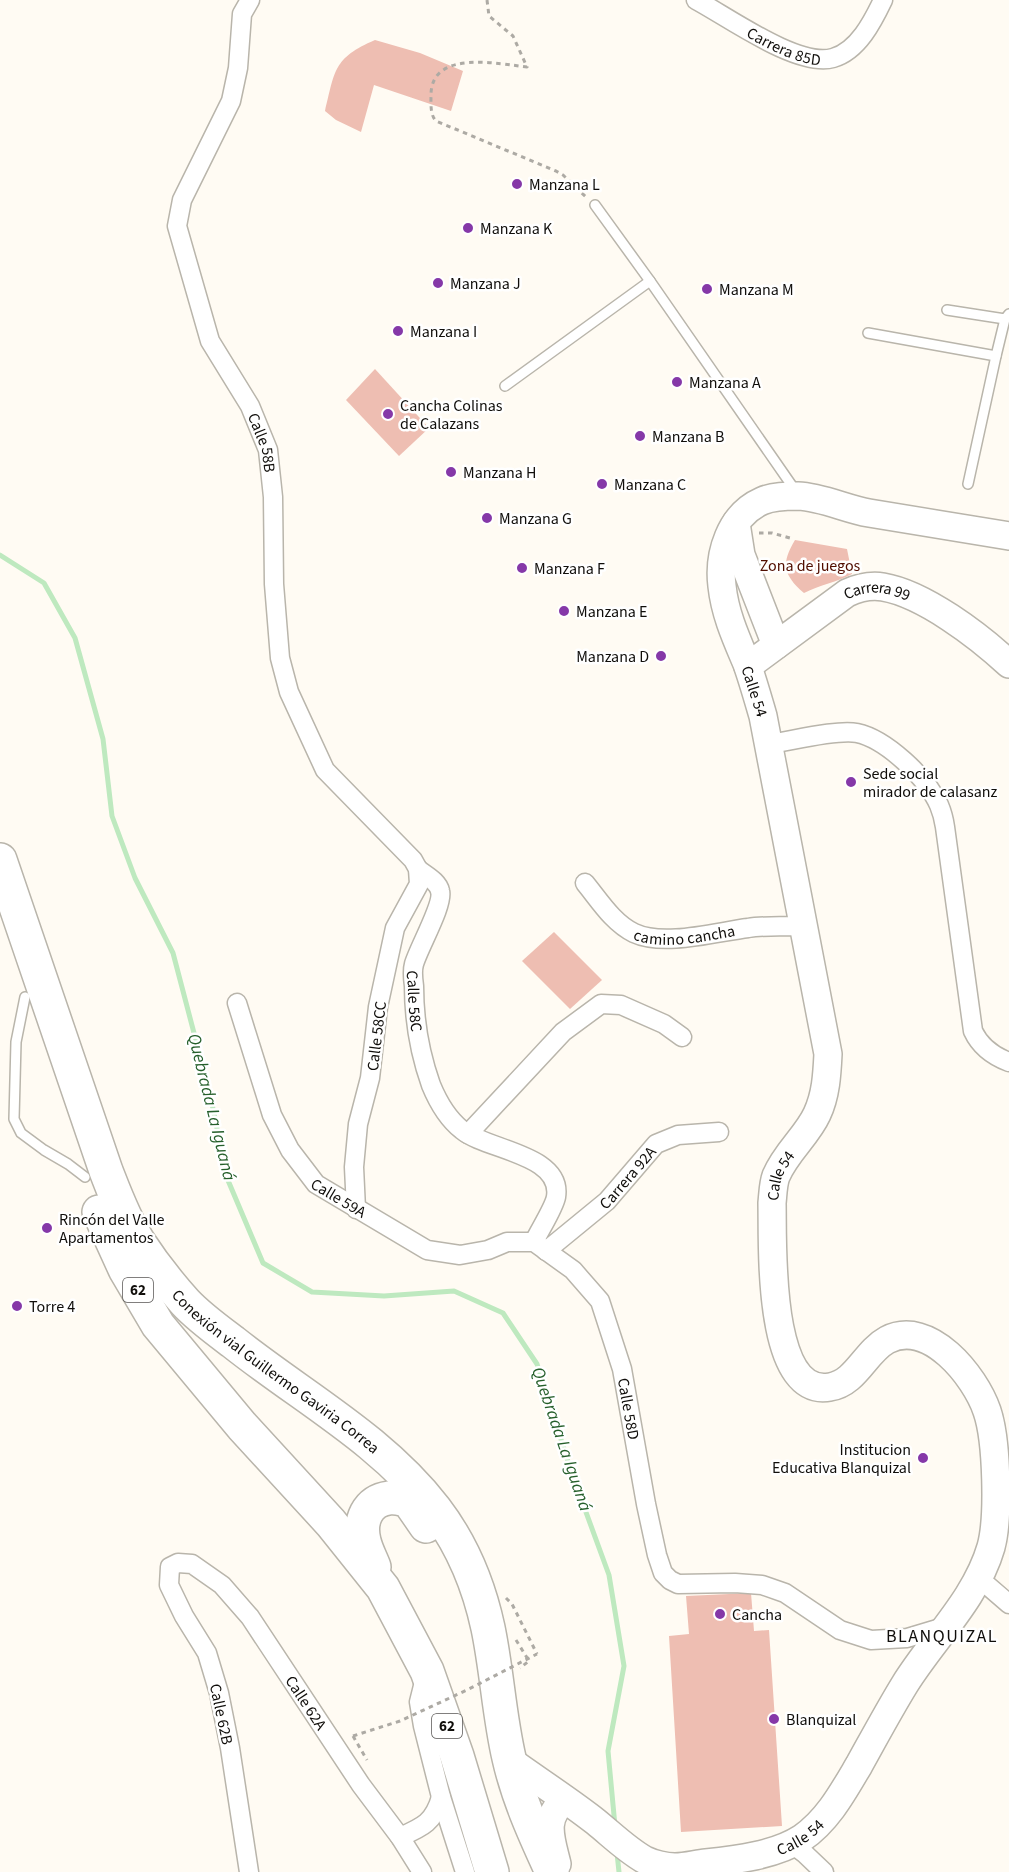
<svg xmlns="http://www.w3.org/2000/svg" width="1009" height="1872" viewBox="0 0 1009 1872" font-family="'Source Sans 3',sans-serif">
  <rect width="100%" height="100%" fill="#fffbf3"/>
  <g fill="#eebeb2">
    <path d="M375 40 420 53 463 71 451 111 374 85 361 132 336 120 325 111C335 71 333 58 375 40Z"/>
    <polygon points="375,369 429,428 399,456 346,400"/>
    <path d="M795 540 847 549 852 574C837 582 820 585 804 593 783 575 781 563 795 540Z"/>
    <polygon points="554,932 602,980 570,1009 522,961"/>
    <polygon points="751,1593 754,1631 769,1630 782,1826 681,1832 669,1636 689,1634 686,1596"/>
  </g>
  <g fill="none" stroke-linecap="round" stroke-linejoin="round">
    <g stroke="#bee9bf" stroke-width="5">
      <polyline points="0,555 44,583 75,638 103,739 112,816 135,878 173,953 210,1094 227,1178 263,1263 312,1292 384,1296 454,1291 503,1313 537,1364 572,1474 609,1575 624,1666 608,1751 615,1826"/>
      <polyline points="617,1853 619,1872"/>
    </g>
    <defs>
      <g id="lane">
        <polyline points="595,205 650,281 797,493"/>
        <polyline points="947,310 1005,319"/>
        <polyline points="868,333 996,356"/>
        <polyline points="505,386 650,281"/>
        <polyline points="968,484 996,356 1005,319 1009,314"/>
        <polyline points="25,997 16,1042 14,1119 21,1133 44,1150 68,1164 85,1177"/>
      </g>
      <g id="street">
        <path id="s1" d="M250 0 242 14 238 68 231 101 182 200 177 226 210 341 250 406 268 450 273 497 274 584 280 658 289 692 325 770 413 860 418 869 419 884 395 928 378 1007 370 1078 358 1124 354 1167 356 1209"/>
        <path id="s2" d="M696 0C728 17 798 68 833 58 858 51 873 21 883 0"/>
        <path d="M769 744C791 741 837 729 857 733 886 739 927 778 939 805 942 812 944 820 945 827L973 1031C980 1046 993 1056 1009 1062"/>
        <path id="s3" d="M418 869C425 875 438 881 440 891 444 904 419 947 414 964 412 971 413 979 414 986 414 1019 420 1054 431 1085 438 1102 448 1119 462 1130 486 1150 563 1154 556 1197 554 1208 539 1231 534 1242"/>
        <path id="s4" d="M585 883C599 900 613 923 634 933 664 947 716 932 748 928 766 925 786 927 804 926"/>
        <path id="s5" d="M237 1003 272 1115 290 1150 316 1184 427 1250 460 1255 488 1250 507 1242H534L573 1270 600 1301 622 1369 646 1504 657 1555 663 1573 670 1580 678 1584 735 1583 762 1585 785 1593 840 1630 871 1640 907 1638 947 1626"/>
        <polyline points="468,1134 563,1032 601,1004 621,1005 664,1024 682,1037"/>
        <path id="s6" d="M546 1251 607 1201 656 1144 678 1135 719 1132"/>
        <polyline points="980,1579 1009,1604"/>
        <polyline points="425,1678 419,1702 423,1726 441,1797 465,1872"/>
        <path d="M400 1837C423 1827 434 1822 441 1797"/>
        <polyline points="792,1844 804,1853 824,1872"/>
        <path id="s7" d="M249 1872 230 1748 219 1693 207 1653 184 1616 169 1585 170 1567 178 1563 192 1564 222 1585 250 1617 361 1785 400 1837 422 1872"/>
      </g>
      <g id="secondary">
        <polyline points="736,523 741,555 776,645"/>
        <path id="s8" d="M748 666 847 593C858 588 871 585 883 587 924 594 979 636 1009 664"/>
        <path id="s9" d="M509 1760C538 1781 568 1800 596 1822 612 1835 627 1850 645 1860 653 1864 666 1867 675 1867 685 1867 696 1864 706 1863 736 1860 776 1855 802 1838 828 1820 843 1792 859 1765 874 1738 889 1710 905 1684 933 1639 976 1599 991 1547 999 1518 997 1440 987 1411 975 1376 929 1318 887 1340 865 1352 856 1383 830 1387 766 1399 773 1241 772 1203 773 1194 773 1184 776 1176 786 1152 807 1136 817 1114 826 1095 827 1074 828 1054L763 716C758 699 753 681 747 664 736 638 725 614 722 586 718 554 730 515 762 501 773 496 787 496 798 496 822 497 846 509 869 513 916 521 962 528 1009 536"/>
        <path d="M557 1864C551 1839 542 1818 565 1800"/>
      </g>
      <g id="highway">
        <path id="s10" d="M0 860 106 1171C115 1194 124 1219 138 1241 151 1261 168 1283 185 1302 199 1317 217 1330 233 1342 302 1397 381 1439 435 1509 461 1543 479 1586 488 1628 497 1671 499 1715 509 1758 518 1798 535 1835 552 1872"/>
        <polyline points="99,1212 125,1269 158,1325 242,1426 331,1523 383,1588 427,1671 457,1756 492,1872"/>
        <path d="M374 1567C371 1559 366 1550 364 1541 359 1521 367 1501 389 1498 394 1497 402 1499 408 1500L426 1526"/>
      </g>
    </defs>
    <use href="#lane" stroke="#b9b5ab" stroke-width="12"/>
    <use href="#street" stroke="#b9b5ab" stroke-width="21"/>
    <use href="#secondary" stroke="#b9b5ab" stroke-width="30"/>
    <use href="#highway" stroke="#b9b5ab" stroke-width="36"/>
    <g stroke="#adaaa4" stroke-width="3" stroke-dasharray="4.5 4.5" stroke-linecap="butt">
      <path d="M487 0 489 16 513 36 527 67C499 64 431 49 431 95 431 103 430 115 436 121L556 171 563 175 587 198"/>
      <polyline points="759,533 772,533 790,538"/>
      <polyline points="506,1598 512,1604 537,1654"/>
      <polyline points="516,1640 529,1661 520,1668"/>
      <polyline points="353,1736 367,1760"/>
    </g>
    <use href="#lane" stroke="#fff" stroke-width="9"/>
    <use href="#street" stroke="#fff" stroke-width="18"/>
    <use href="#secondary" stroke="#fff" stroke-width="27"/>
    <use href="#highway" stroke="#fff" stroke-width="33"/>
    <polyline stroke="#adaaa4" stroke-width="3" stroke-dasharray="4.5 4.5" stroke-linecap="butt" points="353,1736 400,1721 467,1690 537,1654"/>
  </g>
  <g fill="#8538a8" stroke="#fff" stroke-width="2">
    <circle cx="517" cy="184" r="6"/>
    <circle cx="468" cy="228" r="6"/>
    <circle cx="438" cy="283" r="6"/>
    <circle cx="707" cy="289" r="6"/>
    <circle cx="398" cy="331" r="6"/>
    <circle cx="677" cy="382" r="6"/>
    <circle cx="388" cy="414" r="6"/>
    <circle cx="640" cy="436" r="6"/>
    <circle cx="451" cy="472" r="6"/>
    <circle cx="602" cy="484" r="6"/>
    <circle cx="487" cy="518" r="6"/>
    <circle cx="522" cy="568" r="6"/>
    <circle cx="564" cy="611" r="6"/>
    <circle cx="661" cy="656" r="6"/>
    <circle cx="851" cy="782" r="6"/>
    <circle cx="47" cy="1228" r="6"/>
    <circle cx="17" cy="1306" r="6"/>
    <circle cx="923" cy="1458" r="6"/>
    <circle cx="720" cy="1614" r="6"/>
    <circle cx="774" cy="1719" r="6"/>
  </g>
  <g text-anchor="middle" stroke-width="5" stroke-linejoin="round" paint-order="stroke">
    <g fill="#fff" stroke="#585654" stroke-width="1.5">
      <rect x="123" y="1278" width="30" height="24" rx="4.5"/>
      <rect x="432" y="1714" width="30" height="24" rx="4.5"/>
    </g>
    <g font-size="15" font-weight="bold" fill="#100e0b">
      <text x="138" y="1295">62</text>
      <text x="447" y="1731">62</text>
    </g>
    <g font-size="16" fill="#100e0b" stroke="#fff">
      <text dy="6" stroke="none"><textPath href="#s2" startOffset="100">Carrera 85D</textPath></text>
      <text dy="6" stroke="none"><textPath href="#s1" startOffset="476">Calle 58B</textPath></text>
      <text dy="6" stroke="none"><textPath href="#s8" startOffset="154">Carrera 99</textPath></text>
      <text transform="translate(755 691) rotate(72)" y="6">Calle 54</text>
      <text dy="6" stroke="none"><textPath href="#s4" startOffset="122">camino cancha</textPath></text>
      <text dy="6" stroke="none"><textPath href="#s3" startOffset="147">Calle 58C</textPath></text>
      <text transform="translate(376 1036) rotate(-83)" y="6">Calle 58CC</text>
      <text dy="6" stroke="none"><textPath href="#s9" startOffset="1270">Calle 54</textPath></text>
      <text dy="6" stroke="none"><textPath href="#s6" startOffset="110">Carrera 92A</textPath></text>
      <text dy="6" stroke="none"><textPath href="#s5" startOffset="226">Calle 59A</textPath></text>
      <text dy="6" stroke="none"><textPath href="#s10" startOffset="597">Conexión vial Guillermo Gaviria Correa</textPath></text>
      <text dy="6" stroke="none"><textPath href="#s5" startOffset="639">Calle 58D</textPath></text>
      <text dy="6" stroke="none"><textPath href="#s7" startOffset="524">Calle 62A</textPath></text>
      <text transform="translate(222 1714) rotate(78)" y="6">Calle 62B</text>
      <text dy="6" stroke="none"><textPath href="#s9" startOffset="330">Calle 54</textPath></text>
    </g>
    <g font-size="16" fill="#100e0b" stroke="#fff" text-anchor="start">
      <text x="529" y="190">Manzana L</text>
      <text x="480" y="234">Manzana K</text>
      <text x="450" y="289">Manzana J</text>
      <text x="719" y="295">Manzana M</text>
      <text x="410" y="337">Manzana I</text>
      <text x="689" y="388">Manzana A</text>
      <text x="400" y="411">Cancha Colinas<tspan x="400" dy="18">de Calazans</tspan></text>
      <text x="652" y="442">Manzana B</text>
      <text x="463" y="478">Manzana H</text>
      <text x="614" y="490">Manzana C</text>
      <text x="499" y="524">Manzana G</text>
      <text x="534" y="574">Manzana F</text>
      <text x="576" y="617">Manzana E</text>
      <text x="649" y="662" text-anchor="end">Manzana D</text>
      <text x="863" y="779">Sede social<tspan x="863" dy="18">mirador de calasanz</tspan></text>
      <text x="59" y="1225">Rincón del Valle<tspan x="59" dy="18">Apartamentos</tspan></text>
      <text x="29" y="1312">Torre 4</text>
      <text x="911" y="1455" text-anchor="end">Institucion<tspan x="911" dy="18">Educativa Blanquizal</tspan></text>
      <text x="732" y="1620">Cancha</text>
      <text x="786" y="1725">Blanquizal</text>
    </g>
    <g font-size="16" fill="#510e00" stroke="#fff">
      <text x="810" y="571">Zona de juegos</text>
    </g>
    <g font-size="18" font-style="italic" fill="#255f2b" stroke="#fff">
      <text transform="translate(212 1107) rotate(76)" y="6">Quebrada La Iguaná</text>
      <text transform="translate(562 1439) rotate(71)" y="6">Quebrada La Iguaná</text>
    </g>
    <g font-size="18" letter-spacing="1.5" fill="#100e0b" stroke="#fff">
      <text x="942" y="1642">BLANQUIZAL</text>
    </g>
  </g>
</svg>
